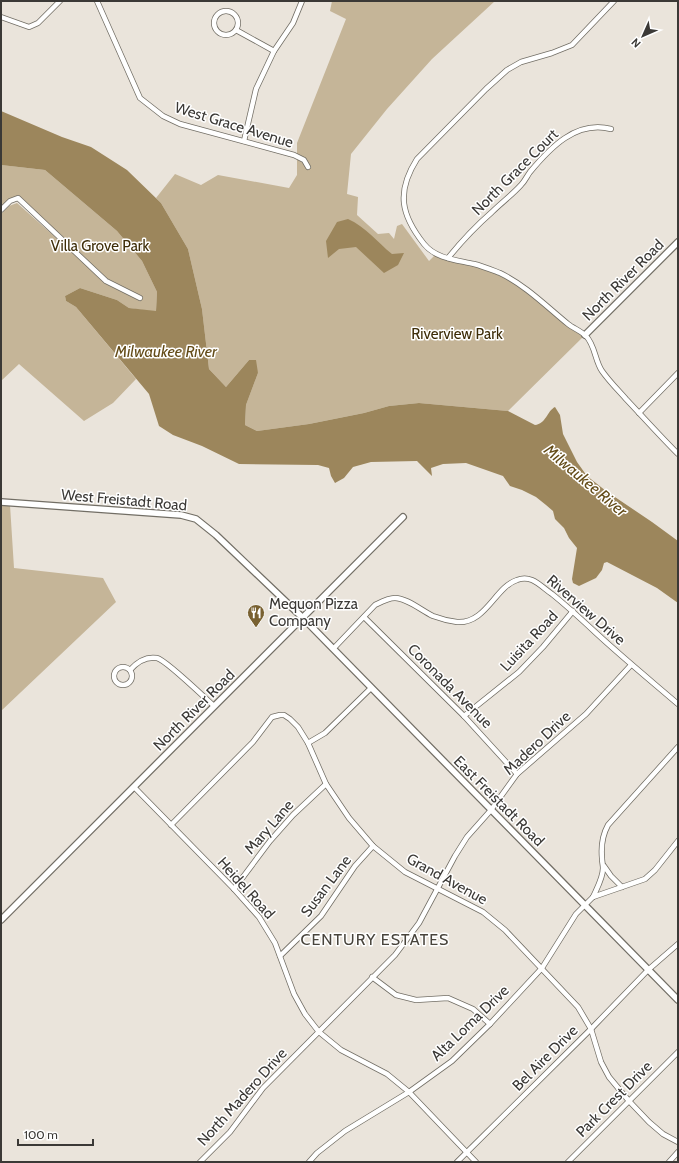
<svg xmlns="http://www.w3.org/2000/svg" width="679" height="1163" viewBox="0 0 679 1163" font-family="Cabin,sans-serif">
  <rect width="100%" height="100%" fill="#eae4db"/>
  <g fill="#c5b598">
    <polygon points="332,1 495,1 432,59 387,109 351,154 347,194 358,197 357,215 378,234 389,233 394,239 397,226 402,224 429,261 436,254 499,273 518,284 585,335 508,411 419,403 389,406 364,413 309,424 257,431 245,425 246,405 258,373 249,360 226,387 209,369 202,309 188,249 161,203 156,198 175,174 201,185 218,175 289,188 297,175 297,143 346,19 330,11"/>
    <polygon points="1,165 45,170 117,231 142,261 157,292 156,312 129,308 117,300 80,288 65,296 66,301 76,307 136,379 113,403 84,421 19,364 1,381 1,214 9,206 17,203 110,286 18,198 1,210"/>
    <polygon points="1,502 9,503 10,505 14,568 103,578 116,602 1,711"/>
  </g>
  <g fill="#9c865c">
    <path d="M1 111 62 137 91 147 127 170 161 203 188 249 202 309 209 369 226 387 249 360H256L258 373 246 405 245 425 257 431 309 424 364 413 389 406 419 403 508 411 535 425C546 424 547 411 555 407L560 415 563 434 577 462 587 476 606 491 652 522 678 541V603L657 588 607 562 604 563 602 570 596 578 579 586 573 583 572 579 577 548 569 538 564 528 555 519 553 511 546 505 536 497 522 490 510 486 503 476 466 463 443 464 431 468 432 476 417 461 371 462 353 467 344 478 335 483 331 476 329 468 318 465 239 464 202 446 173 435 159 426 149 394 76 307 66 301 65 296 80 288 117 300 129 308 156 311 157 292 142 261 117 231 45 170 1 165Z"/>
    <path d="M348 219C366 227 377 242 392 254L404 253 398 265 384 273 356 247 339 249 328 258 326 241 337 222Z"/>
  </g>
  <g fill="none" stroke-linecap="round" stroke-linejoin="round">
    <defs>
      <g id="minor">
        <polyline points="97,1 140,98 163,116 180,124 294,155 304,160 308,167"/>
        <path d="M614 1 572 45 552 53 521 62 507 70 486 89 417 159C396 192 401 215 424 244 436 259 457 260 474 264 482 266 492 270 500 273 525 285 546 306 568 324 573 328 581 331 586 336 595 345 595 361 602 371 609 381 618 390 626 399 643 417 660 436 678 454"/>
        <circle cx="226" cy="23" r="12"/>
        <polyline points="1,17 29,27 38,23 60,1"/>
        <polyline points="236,30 274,51"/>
        <polyline points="244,141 256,89 274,51 293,23 302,1"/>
        <polyline points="1,210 10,201 18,198 106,281 140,298"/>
        <path d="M448 258C461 242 476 226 492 212 501 203 512 195 521 185 525 181 527 176 530 172 550 148 576 120 611 129"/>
        <polyline points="639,413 678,373"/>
        <polyline points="364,617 464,716 517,774"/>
        <path d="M334 648 375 605C381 602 388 598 395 598 407 598 422 611 433 616 441 619 449 621 457 622 486 624 495 587 517 580 522 578 527 578 532 580 539 583 546 590 552 594 567 606 581 619 595 632 622 657 650 680 678 704"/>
        <circle cx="123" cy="676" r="9"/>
        <path d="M130 670C137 662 145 656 157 658 166 660 205 698 214 706"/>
        <polyline points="464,716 519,672 543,647 573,611"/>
        <polyline points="308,743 325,733 371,688"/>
        <polyline points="134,787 234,889 259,917 275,943 294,994 305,1014 319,1032 341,1050 387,1074 409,1092 476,1162"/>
        <polyline points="171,825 253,742 272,717 280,715 284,715 290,719 298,727 308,743 326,784 349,818 373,846 405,872 483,912 505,930 578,1007 591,1029 601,1062 609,1077 629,1101 649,1122 663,1134 678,1142"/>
        <polyline points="604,866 611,876 622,887"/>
        <polyline points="234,889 270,841 293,815 326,784"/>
        <path d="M593 897C597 888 603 878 603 868 603 865 602 862 602 858 601 847 602 836 608 825L678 747"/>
        <polyline points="280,956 321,916 355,866 373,846"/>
        <polyline points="372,977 396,995 416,1000 448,998 473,1009 490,1024"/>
        <polyline points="200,1162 230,1132 263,1088 395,955 419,923 455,856 467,837 491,810 517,774 586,714 631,665"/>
        <polyline points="309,1162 317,1153 345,1131 409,1092 452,1061 490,1024 542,968 576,914 593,897 645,879 655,870 678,841"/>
        <polyline points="457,1162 591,1029 648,970 678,944"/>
        <polyline points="568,1162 678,1052"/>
        <polyline points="669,1162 678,1152"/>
      </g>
      <g id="tertiary">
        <polyline points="585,335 678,242"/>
        <polyline points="1,502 181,515 196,519 216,535 303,618 678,1000"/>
        <polyline points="1,920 403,517"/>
      </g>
    </defs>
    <use href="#minor" stroke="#726e65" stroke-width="6"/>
    <use href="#tertiary" stroke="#726e65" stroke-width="8"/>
    <use href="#minor" stroke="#fff" stroke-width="4.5"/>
    <use href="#tertiary" stroke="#fff" stroke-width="5.5"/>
  </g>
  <defs>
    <symbol id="restaurant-pin" viewBox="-11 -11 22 30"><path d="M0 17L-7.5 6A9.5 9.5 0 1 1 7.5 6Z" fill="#796131" stroke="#fff"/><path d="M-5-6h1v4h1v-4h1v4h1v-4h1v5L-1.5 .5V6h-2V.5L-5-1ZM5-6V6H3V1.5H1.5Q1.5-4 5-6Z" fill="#fff"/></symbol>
  </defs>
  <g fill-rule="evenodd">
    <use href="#restaurant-pin" x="246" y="603" width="20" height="27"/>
  </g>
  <g text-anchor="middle" stroke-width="3" stroke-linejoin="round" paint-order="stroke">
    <g font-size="15" fill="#3b3936" stroke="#fff">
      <text transform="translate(234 125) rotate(17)" y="5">West Grace Avenue</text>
      <text transform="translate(515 172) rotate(-45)" y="5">North Grace Court</text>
      <text transform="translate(623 280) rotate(-45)" y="5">North River Road</text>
      <text transform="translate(124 500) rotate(5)" y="5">West Freistadt Road</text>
      <text transform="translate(586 610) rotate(41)" y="5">Riverview Drive</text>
      <text transform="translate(529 641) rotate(-47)" y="5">Luisita Road</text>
      <text transform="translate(450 686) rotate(45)" y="5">Coronada Avenue</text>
      <text transform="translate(194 710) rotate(-45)" y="5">North River Road</text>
      <text transform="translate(537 743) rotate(-43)" y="5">Madero Drive</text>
      <text transform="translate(499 801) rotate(45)" y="5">East Freistadt Road</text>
      <text transform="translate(269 827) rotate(-49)" y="5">Mary Lane</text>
      <text transform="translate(447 879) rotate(29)" y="5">Grand Avenue</text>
      <text transform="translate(326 886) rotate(-53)" y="5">Susan Lane</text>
      <text transform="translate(246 888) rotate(48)" y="5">Heidel Road</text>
      <text transform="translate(470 1023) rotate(-44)" y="5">Alta Loma Drive</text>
      <text transform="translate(545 1058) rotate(-45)" y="5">Bel Aire Drive</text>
      <text transform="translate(242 1097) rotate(-48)" y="5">North Madero Drive</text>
      <text transform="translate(614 1099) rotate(-45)" y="5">Park Crest Drive</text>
    </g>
    <g font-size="15" fill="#3d2c07" stroke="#fff">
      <text x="100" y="251">Villa Grove Park</text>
      <text x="457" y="339">Riverview Park</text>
    </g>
    <g font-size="15" fill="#3b3936" stroke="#fff" text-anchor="start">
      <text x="269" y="609">Mequon Pizza<tspan x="269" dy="17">Company</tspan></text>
    </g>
    <g font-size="16" font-style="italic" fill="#644c18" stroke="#fff">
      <text x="166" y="357">Milwaukee River</text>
      <text transform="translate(586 480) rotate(40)" y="6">Milwaukee River</text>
    </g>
    <g font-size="16" letter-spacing="1" fill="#48443c" stroke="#fff">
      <text x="375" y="945">CENTURY ESTATES</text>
    </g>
  </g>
  <rect width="679" height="1163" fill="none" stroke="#3b3936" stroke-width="4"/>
  <g transform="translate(643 36) rotate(225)" stroke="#ffffff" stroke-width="3" paint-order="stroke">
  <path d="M0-3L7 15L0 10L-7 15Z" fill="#3b3936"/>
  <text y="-6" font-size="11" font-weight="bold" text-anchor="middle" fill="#3b3936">N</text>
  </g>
  <path d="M18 1139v6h75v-6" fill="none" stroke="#3b3936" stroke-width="2"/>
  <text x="24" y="1139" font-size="12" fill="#3b3936" stroke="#ffffff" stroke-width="3" paint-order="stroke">100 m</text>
</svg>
